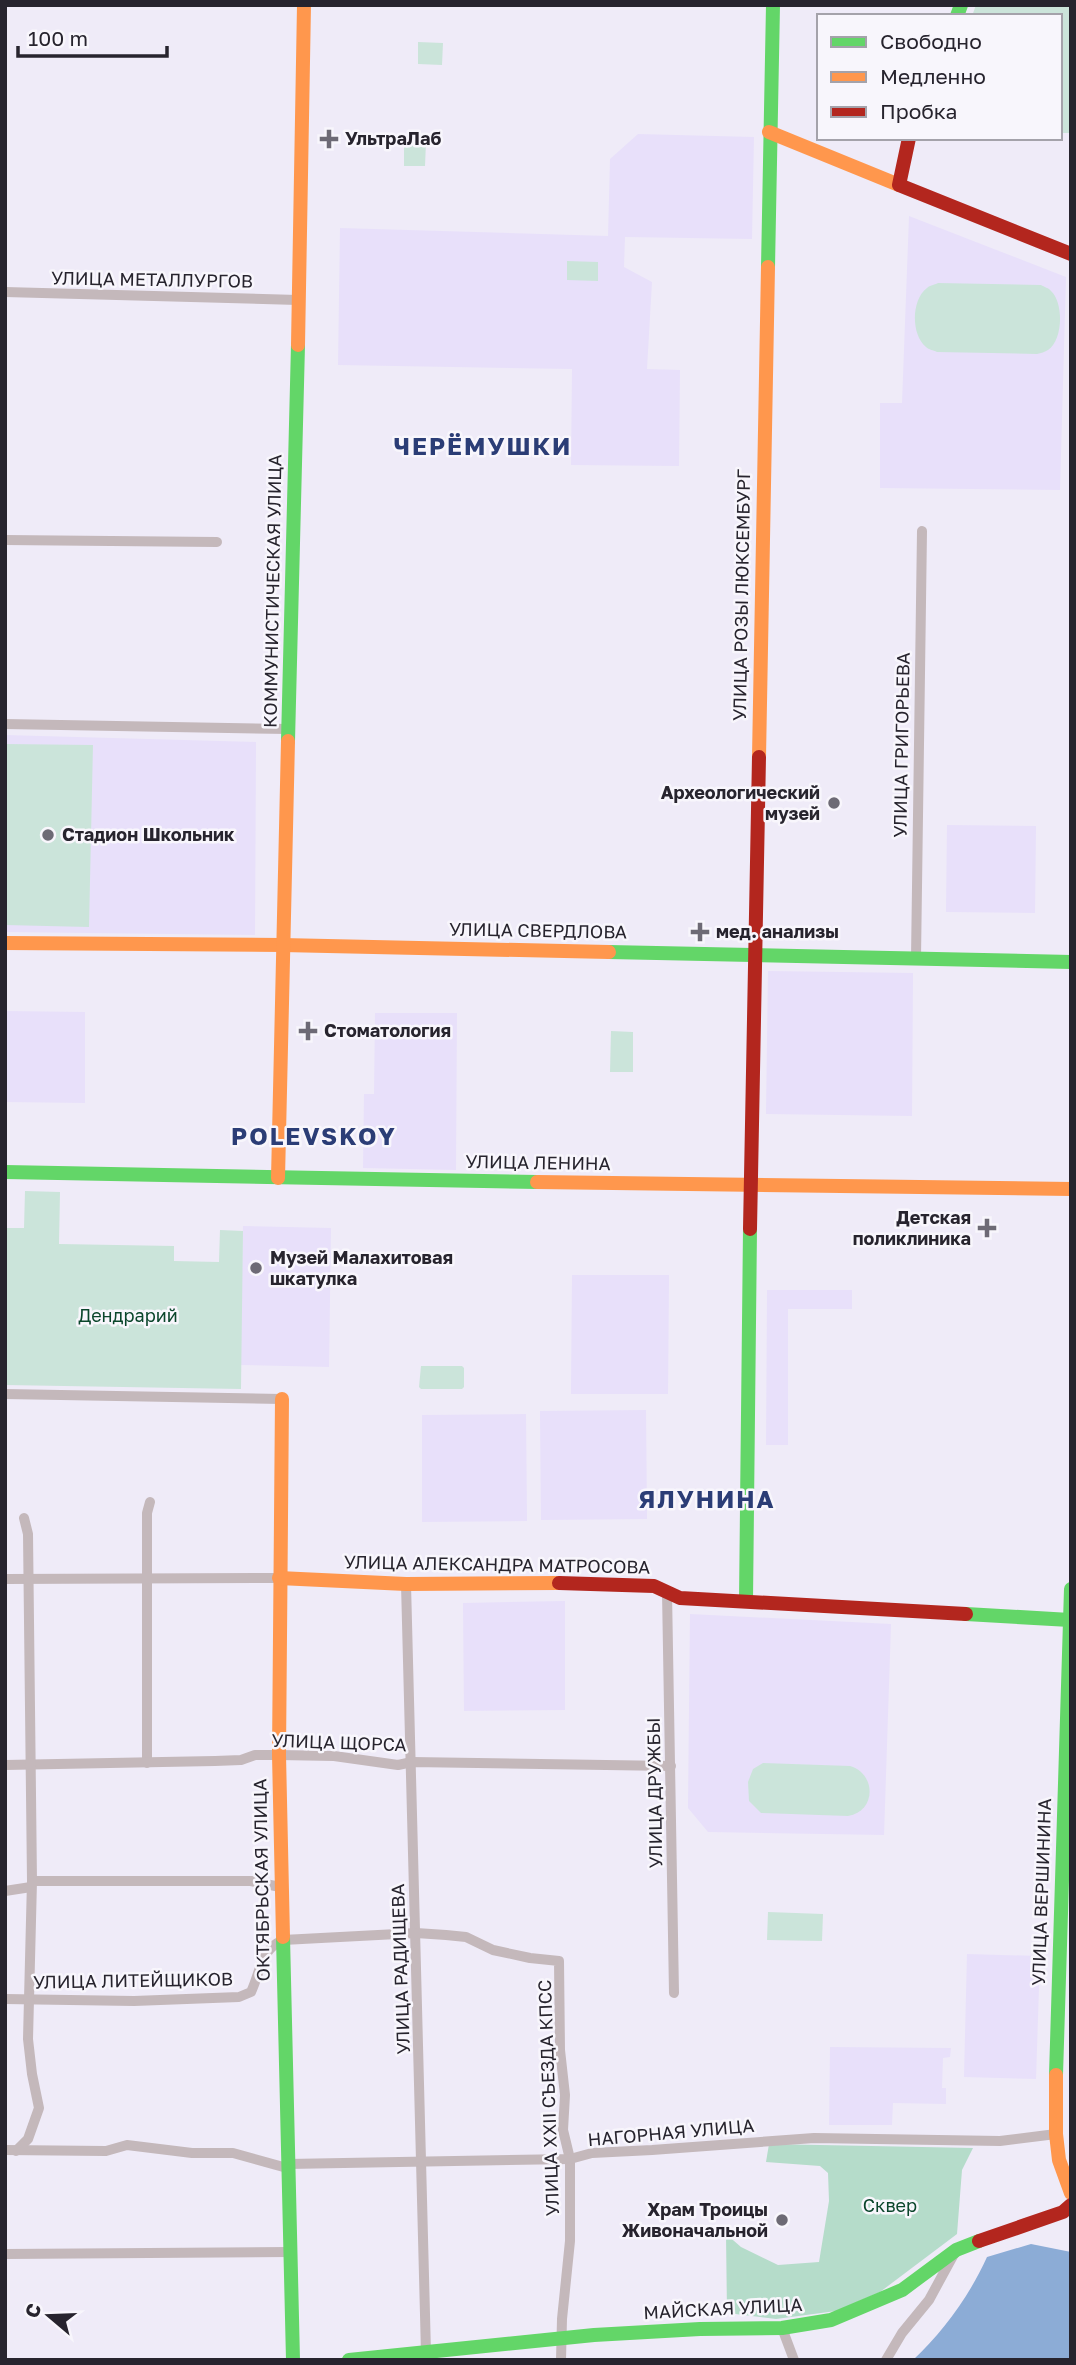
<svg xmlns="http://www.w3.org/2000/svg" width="1076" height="2365" viewBox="0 0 1076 2365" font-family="'Golos Text',sans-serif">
  <rect width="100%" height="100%" fill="#efebf8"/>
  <g fill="#e8e0fa">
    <polygon points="638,134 754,137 752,239 625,237 624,267 652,282 647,369 680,370 679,466 571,465 572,369 338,365 340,228 608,236 610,159"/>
    <polygon points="909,216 1066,277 1060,490 880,488 880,403 902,403"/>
    <polygon points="5,735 256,742 255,935 5,932"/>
    <polygon points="947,825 1036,826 1035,913 946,912"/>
    <polygon points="768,971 913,973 912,1116 766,1114"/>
    <polygon points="5,1011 85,1012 85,1103 5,1102"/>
    <polygon points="375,1013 457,1013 456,1170 363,1168 364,1094 374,1094"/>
    <polygon points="243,1226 331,1228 329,1367 240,1365"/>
    <polygon points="572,1275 669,1275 668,1394 571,1394"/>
    <polygon points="767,1290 852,1290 852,1309 788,1309 788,1445 766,1445"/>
    <polygon points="646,1410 647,1519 541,1520 540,1411"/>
    <polygon points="526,1414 527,1521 422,1522 422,1415"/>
    <polygon points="565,1601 565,1710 464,1711 463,1603"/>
    <polygon points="690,1614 891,1624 884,1835 708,1832 688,1808"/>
    <polygon points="967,1954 1040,1956 1036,2079 964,2077"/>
    <polygon points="830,2047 951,2048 950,2057 943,2058 942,2088 946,2088 946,2104 893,2103 892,2125 829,2125"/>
  </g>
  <g fill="#cbe4da">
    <polygon points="976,5 1071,5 1071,133 1060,133 1060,16 972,16"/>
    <polygon points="418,42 443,43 442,65 418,64"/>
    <polygon points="404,141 426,142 425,166 404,166"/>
    <polygon points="567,261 598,262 598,281 567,280"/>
    <path d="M938 283 1041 285C1044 287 1049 288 1051 291 1064 303 1063 340 1048 350 1045 352 1041 353 1037 354L937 352C933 350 929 350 926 347 911 335 911 300 927 288 930 285 934 285 938 283Z"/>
    <polygon points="5,744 93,745 89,927 5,925"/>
    <polygon points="611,1031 633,1032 633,1072 610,1072"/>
    <polygon points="25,1191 60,1192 59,1244 174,1246 174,1261 219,1262 220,1230 243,1231 241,1389 5,1385 5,1228 24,1228"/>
    <polygon points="421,1366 462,1366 464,1368 464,1387 462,1389 421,1389 419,1387"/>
    <path d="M763 1763 850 1766C877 1774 876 1812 848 1816L761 1813 749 1801 748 1782 753 1769Z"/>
    <polygon points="768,1912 823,1914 822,1941 767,1940"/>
  </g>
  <polygon fill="#b5dcca" points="769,2144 973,2148 962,2170 957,2234 880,2292 836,2311 776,2319 727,2313 726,2234 741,2247 778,2265 819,2262 829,2201 828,2173 820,2166 766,2162"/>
  <path fill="#8cacd6" d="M1031 2244 1071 2252V2360H913C943 2332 970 2295 987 2257Z"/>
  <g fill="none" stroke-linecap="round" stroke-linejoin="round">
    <g stroke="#c4b8bb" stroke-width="10">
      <polyline points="5,292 298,300"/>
      <polyline points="5,540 217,542"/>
      <polyline points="5,724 289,729"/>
      <polyline points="916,958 922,531"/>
      <polyline points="5,1394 282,1399"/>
      <polyline points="5,1579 279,1578"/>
      <polyline points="406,1584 426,2353"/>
      <polyline points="667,1592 674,1993"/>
      <polyline points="147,1763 147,1513 150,1502"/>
      <polyline points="5,1765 215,1761 241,1760 255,1755 279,1755 334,1756 398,1765 412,1762 671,1766"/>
      <polyline points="32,1881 251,1881 280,1887"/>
      <polyline points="5,1891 31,1887"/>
      <path d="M5 1999 134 2001 239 1997 251 1992C261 1971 260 1950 283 1940L416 1933 446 1935 466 1937 493 1950 530 1958 559 1961 560 2050 565 2095 563 2130 570 2159V2241L562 2319 561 2360"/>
      <polyline points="5,2150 106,2151 127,2145 192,2153 233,2153 287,2168"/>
      <polyline points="16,2151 28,2139 39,2108 32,2074 28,2039 32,1881 28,1534 24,1518"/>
      <polyline points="288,2164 570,2159 592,2153 652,2150 814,2138 1000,2141 1056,2134"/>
      <polyline points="5,2254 290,2252"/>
      <polyline points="782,2328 794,2360"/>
      <polyline points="886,2360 902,2333 929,2300 954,2254"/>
    </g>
    <g stroke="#63d668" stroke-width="14">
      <polyline points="957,16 961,5"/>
      <polyline points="768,267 773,5"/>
      <polyline points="288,741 298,345"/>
      <polyline points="609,952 1071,962"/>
      <polyline points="5,1172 537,1182"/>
      <polyline points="746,1601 750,1229"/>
      <polyline points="966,1614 1070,1620"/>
      <polyline points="283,1937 293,2360"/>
      <polyline points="1056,2075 1071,1589"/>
      <polyline points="349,2360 594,2335 700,2329 782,2328 831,2320 902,2290 956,2250 979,2241"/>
    </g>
    <g stroke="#ff974d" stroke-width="14">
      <polyline points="769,132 899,185"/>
      <polyline points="298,345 304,5"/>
      <polyline points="759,757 768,267"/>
      <polyline points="5,943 282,945 609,952"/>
      <polyline points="278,1178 288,741"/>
      <polyline points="537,1182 1071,1189"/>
      <polyline points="282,1399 279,1755 283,1937"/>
      <polyline points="279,1578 406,1584 559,1583"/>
      <polyline points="1056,2075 1056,2134 1059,2160 1071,2193"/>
    </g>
    <g stroke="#b3261e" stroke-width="14">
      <polyline points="909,138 899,185 1071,254"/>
      <polyline points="750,1229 759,757"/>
      <polyline points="559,1583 654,1586 680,1598 966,1614"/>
      <polyline points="979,2241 1063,2212 1071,2205"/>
    </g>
  </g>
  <g fill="#6d6a75" stroke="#f8f6fc" stroke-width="2.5">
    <path d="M325.5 128.5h7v7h7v7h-7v7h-7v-7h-7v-7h7z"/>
    <circle cx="834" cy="803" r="7"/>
    <circle cx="48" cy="835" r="7"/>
    <path d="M696.5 921.5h7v7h7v7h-7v7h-7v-7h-7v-7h7z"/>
    <path d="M304.5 1020.5h7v7h7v7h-7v7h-7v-7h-7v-7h7z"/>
    <path d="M983.5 1217.5h7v7h7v7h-7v7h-7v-7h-7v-7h7z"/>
    <circle cx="256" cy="1268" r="7"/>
    <circle cx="782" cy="2220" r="7"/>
  </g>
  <g text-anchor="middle" stroke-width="5" stroke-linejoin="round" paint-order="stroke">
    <g font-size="18" font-weight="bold" fill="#27242e" stroke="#f8f6fc" text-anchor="start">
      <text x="345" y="145">УльтраЛаб</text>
      <text x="820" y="799" text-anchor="end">Археологический<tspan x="820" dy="21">музей</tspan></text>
      <text x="62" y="841">Стадион Школьник</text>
      <text x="716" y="938">мед. анализы</text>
      <text x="324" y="1037">Стоматология</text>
      <text x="971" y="1224" text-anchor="end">Детская<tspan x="971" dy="21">поликлиника</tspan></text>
      <text x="270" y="1264">Музей Малахитовая<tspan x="270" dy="21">шкатулка</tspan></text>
      <text x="768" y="2216" text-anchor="end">Храм Троицы<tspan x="768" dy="21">Живоначальной</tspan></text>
    </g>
    <g font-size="18" fill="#27242e" stroke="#f8f6fc">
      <text transform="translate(152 280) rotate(1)" y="6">УЛИЦА МЕТАЛЛУРГОВ</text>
      <text transform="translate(273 591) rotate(-89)" y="6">КОММУНИСТИЧЕСКАЯ УЛИЦА</text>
      <text transform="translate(742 595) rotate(-89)" y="6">УЛИЦА РОЗЫ ЛЮКСЕМБУРГ</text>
      <text transform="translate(902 745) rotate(-89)" y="6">УЛИЦА ГРИГОРЬЕВА</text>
      <text transform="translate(538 931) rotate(1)" y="6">УЛИЦА СВЕРДЛОВА</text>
      <text transform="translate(538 1163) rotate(1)" y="6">УЛИЦА ЛЕНИНА</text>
      <text transform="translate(497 1565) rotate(1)" y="6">УЛИЦА АЛЕКСАНДРА МАТРОСОВА</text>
      <text transform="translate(339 1743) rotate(2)" y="6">УЛИЦА ЩОРСА</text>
      <text transform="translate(655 1793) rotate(-91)" y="6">УЛИЦА ДРУЖБЫ</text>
      <text transform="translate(262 1880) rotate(-91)" y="6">ОКТЯБРЬСКАЯ УЛИЦА</text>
      <text transform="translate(1042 1892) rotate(-88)" y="6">УЛИЦА ВЕРШИНИНА</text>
      <text transform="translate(401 1969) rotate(-92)" y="6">УЛИЦА РАДИЩЕВА</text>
      <text transform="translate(133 1981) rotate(-1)" y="6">УЛИЦА ЛИТЕЙЩИКОВ</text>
      <text transform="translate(549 2098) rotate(-92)" y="6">УЛИЦА XXII СЪЕЗДА КПСС</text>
      <text transform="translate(671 2133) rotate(-5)" y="6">НАГОРНАЯ УЛИЦА</text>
      <text transform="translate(723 2309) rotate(-3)" y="6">МАЙСКАЯ УЛИЦА</text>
    </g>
    <g font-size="18" fill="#0a462b" stroke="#f8f6fc">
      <text x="128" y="1322">Дендрарий</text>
      <text x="890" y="2212">Сквер</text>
    </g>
    <g font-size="24" font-weight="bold" letter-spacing="2" fill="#2b3d76" stroke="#f8f6fc">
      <text x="483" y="455">ЧЕРЁМУШКИ</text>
      <text x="314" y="1145">POLEVSKOY</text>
      <text x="707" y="1508">ЯЛУНИНА</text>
    </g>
  </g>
  <rect width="1076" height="2365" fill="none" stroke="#27242e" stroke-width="14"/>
  <rect x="817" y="14" width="245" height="126" fill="#f8f6fc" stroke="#a4a2aa" stroke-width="2"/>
  <rect x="831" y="37" width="35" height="10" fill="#63d668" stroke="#a4a2aa" stroke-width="2"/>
  <text x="880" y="49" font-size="21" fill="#27242e">Свободно</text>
  <rect x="831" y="72" width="35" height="10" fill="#ff974d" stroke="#a4a2aa" stroke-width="2"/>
  <text x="880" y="84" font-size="21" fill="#27242e">Медленно</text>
  <rect x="831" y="107" width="35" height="10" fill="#b3261e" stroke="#a4a2aa" stroke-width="2"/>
  <text x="880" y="119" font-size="21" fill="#27242e">Пробка</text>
  <g transform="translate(49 2316) rotate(289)" stroke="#f8f6fc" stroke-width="5" paint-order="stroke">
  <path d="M0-5L12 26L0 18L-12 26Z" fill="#27242e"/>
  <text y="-10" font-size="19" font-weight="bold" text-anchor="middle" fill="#27242e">С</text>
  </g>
  <path d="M18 46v10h149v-10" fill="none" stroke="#27242e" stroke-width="3.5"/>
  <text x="28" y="46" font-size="21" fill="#27242e" stroke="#f8f6fc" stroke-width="5" paint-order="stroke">100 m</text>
</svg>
